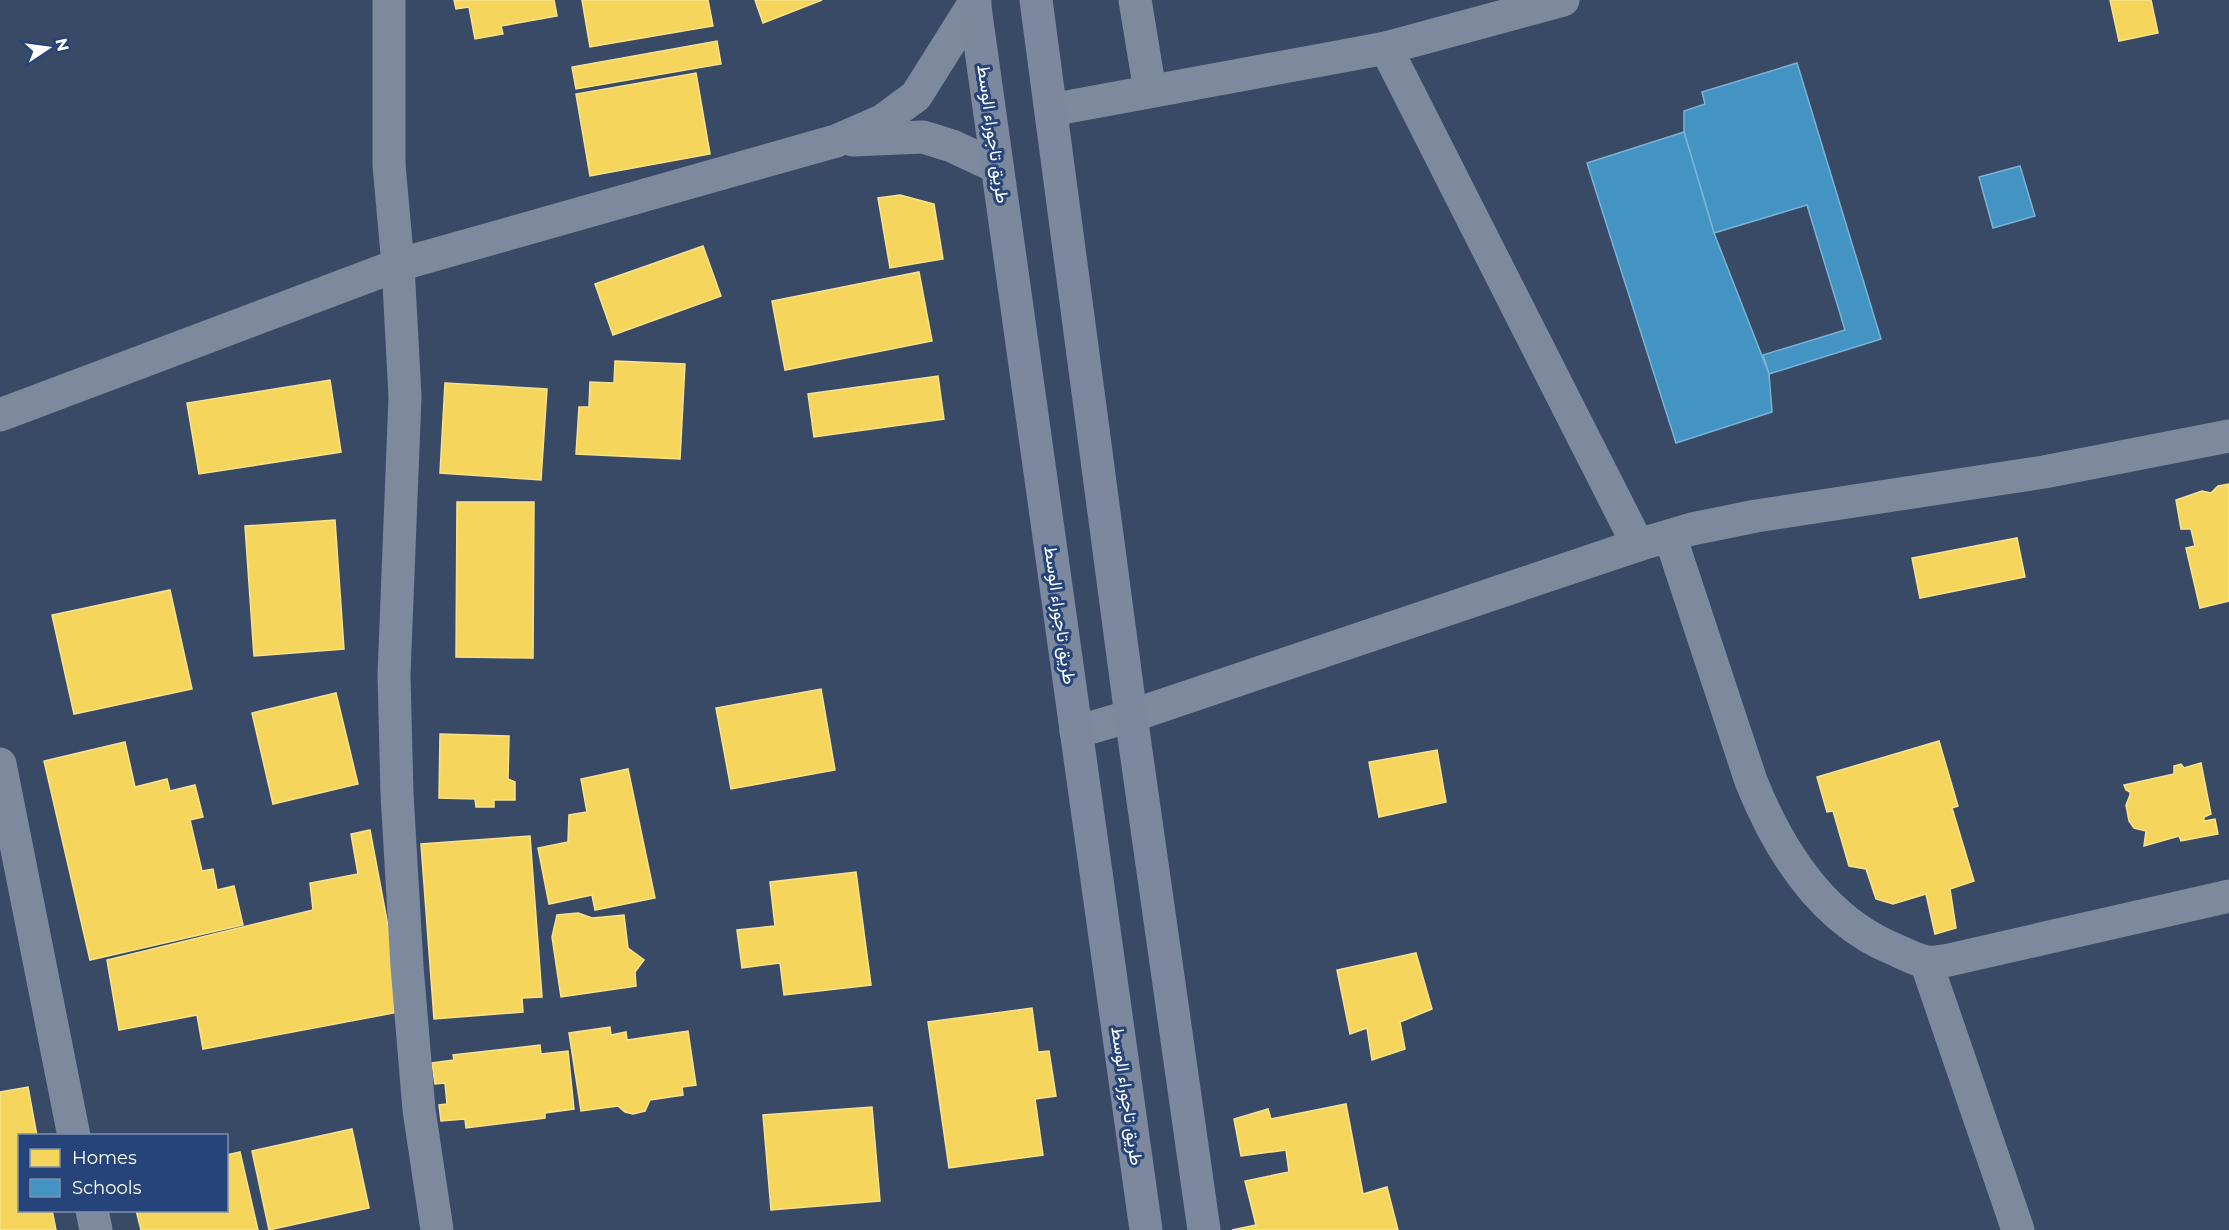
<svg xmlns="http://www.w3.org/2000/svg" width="2229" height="1230" viewBox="0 0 2229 1230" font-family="Montserrat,Vazirmatn,sans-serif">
  <rect width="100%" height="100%" fill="#394a67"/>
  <g fill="#f6d55c" stroke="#f9e28d" stroke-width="1.5">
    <polygon points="454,0 554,0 557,16 501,26 503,34 475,39 469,7 456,9"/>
    <polygon points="582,0 708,0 713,26 590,47"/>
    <polygon points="755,0 822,0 763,23"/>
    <polygon points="2110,0 2151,0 2158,33 2119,41"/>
    <polygon points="717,41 721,64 576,89 572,67"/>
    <polygon points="696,73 710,154 590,176 576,94"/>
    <polygon points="900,195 934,204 943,259 890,268 878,198"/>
    <polygon points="703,246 721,296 613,335 595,284"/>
    <polygon points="919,272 932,341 785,370 772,301"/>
    <polygon points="615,361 685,364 680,459 576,454 579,407 589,407 590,382 614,383"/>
    <polygon points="938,376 944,419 814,437 808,394"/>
    <polygon points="330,380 341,452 199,474 187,403"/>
    <polygon points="445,383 547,389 541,480 440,473"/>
    <polygon points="2229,484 2229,601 2200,608 2186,548 2195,546 2191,529 2181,529 2176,500 2202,491 2211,493 2218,486"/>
    <polygon points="457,502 534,502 533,658 456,657"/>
    <polygon points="335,520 344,649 254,656 245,526"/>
    <polygon points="2017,538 2025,577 1920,598 1912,558"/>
    <polygon points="170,590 192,689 74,714 52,615"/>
    <polygon points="821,689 835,770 731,789 716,708"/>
    <polygon points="336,693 358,784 273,804 252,713"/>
    <polygon points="440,734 509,736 508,779 515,782 515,800 494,800 494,807 476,807 475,799 439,798"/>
    <polygon points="1939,741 1958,806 1952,808 1974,881 1950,889 1956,928 1935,934 1926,894 1893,904 1876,899 1866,869 1849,866 1833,811 1827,812 1817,777"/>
    <polygon points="125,742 135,787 167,779 170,791 195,785 203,817 190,820 202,871 213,869 217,890 234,886 243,925 90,960 44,761"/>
    <polygon points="1437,750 1446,802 1379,817 1369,762"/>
    <polygon points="2201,763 2211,814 2204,817 2204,821 2215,819 2218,834 2181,841 2179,836 2144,846 2146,831 2134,828 2129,821 2126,805 2130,795 2130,792 2126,790 2124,785 2174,774 2174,766 2181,764 2184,768"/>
    <polygon points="628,769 655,898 595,910 592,895 549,904 538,848 568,842 569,815 587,812 581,779"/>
    <polygon points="370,830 404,1011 203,1049 197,1015 119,1030 107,960 313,910 310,883 358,874 351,834"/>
    <polygon points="530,836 542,997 522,998 523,1012 434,1019 421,844"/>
    <polygon points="856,872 871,985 784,995 780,963 742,968 737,930 775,926 770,882"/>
    <polygon points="578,913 592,918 624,915 628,948 644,960 635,972 636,986 561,997 552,937 557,915"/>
    <polygon points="1416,953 1432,1009 1400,1022 1405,1049 1372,1060 1367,1028 1350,1034 1337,970"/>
    <polygon points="1032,1008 1038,1052 1049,1051 1056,1096 1035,1099 1043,1155 949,1168 928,1022"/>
    <polygon points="610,1027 611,1035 626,1032 627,1040 688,1031 696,1085 682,1087 683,1095 650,1100 645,1111 633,1114 625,1112 618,1106 581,1111 569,1033"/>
    <polygon points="540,1045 541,1054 568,1051 574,1109 545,1113 545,1118 466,1128 465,1119 441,1121 439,1105 447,1104 445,1083 435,1084 432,1063 454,1060 453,1055"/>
    <polygon points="28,1087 37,1136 20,1136 20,1210 52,1210 56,1230 0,1230 0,1092"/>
    <polygon points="1346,1104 1363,1194 1387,1187 1398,1230 1232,1230 1256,1225 1245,1181 1289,1172 1286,1150 1241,1156 1234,1119 1268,1109 1271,1119"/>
    <polygon points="872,1107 880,1201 771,1210 763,1115"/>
    <polygon points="352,1129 369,1208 269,1230 252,1151"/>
    <polygon points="240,1152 258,1230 141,1230 136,1210 226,1210 226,1155"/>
  </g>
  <g fill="#4393c3" stroke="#7bb3d5" stroke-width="1.5">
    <polygon points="1797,63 1881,339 1769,374 1763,355 1845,330 1807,205 1714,233 1684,132 1684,111 1705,104 1702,92"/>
    <polygon points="1684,132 1714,233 1769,374 1772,412 1676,443 1587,163"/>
    <polygon points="2020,166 2035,216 1993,228 1979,177"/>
  </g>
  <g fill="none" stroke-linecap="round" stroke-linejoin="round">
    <g stroke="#7d8a9e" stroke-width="33">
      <polyline points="389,0 389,165 398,265 405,397 394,675 397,794 407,966 419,1110 437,1230"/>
      <polyline points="1135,0 1150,91"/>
      <polyline points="1386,48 1563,0"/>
      <polyline points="1051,110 1386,48 1638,545"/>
      <polyline points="853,140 923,137 952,146 997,167"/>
      <polyline points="0,415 398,265 836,141 882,121 916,96 975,2"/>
      <path d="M1670 536 1751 781C1779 851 1823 921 1896 950 1905 954 1916 960 1926 962 1933 963 1942 961 1949 960L2229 896"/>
      <polyline points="1076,732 1131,716 1638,545 1692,529 1756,516 2044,472 2229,436"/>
      <polyline points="0,764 74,1136"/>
      <polyline points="1926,962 2018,1230"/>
      <polyline points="92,1210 96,1230"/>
    </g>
    <g stroke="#7c889d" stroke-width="33">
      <polyline points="974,0 1146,1230"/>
      <polyline points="1036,0 1131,716 1204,1230"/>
    </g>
  </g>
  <g text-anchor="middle" stroke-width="6" stroke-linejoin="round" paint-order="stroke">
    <g font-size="18" fill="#fff" stroke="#26447a">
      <text transform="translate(993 134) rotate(82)" y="6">طريق تاجوراء الوسط</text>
      <text transform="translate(1060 615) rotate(82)" y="6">طريق تاجوراء الوسط</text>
      <text transform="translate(1127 1096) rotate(82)" y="6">طريق تاجوراء الوسط</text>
    </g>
  </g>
  <rect x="18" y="1134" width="210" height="78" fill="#26447a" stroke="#7d8faf" stroke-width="1.5"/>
  <rect x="30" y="1149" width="30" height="18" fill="#f6d55c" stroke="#7d8faf" stroke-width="1.5"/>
  <text x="72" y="1164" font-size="18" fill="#ffffff">Homes</text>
  <rect x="30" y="1179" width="30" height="18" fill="#4393c3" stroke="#7d8faf" stroke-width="1.5"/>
  <text x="72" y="1194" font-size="18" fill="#ffffff">Schools</text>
  <g transform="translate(48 48) rotate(77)" stroke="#26447a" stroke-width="4.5" paint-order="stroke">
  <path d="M0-4.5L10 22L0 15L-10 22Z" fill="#ffffff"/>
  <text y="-9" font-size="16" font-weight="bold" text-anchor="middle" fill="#ffffff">N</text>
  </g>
</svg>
